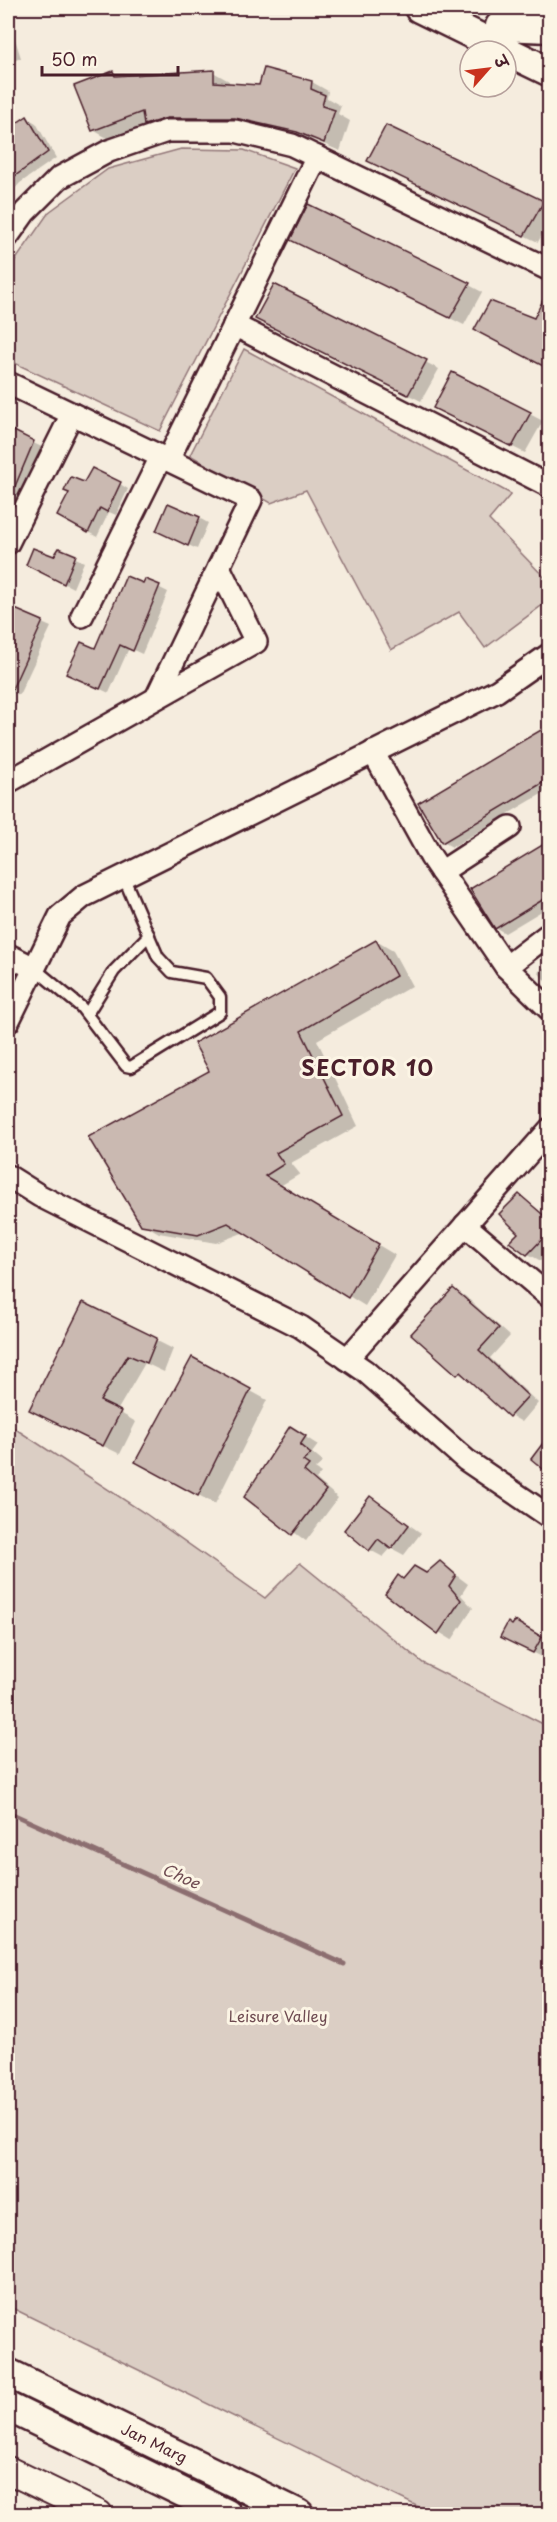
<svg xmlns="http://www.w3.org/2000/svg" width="557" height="2522" viewBox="0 0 557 2522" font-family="'Playpen Sans','Playpen Sans Deva',sans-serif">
  <rect width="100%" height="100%" fill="#f5ecde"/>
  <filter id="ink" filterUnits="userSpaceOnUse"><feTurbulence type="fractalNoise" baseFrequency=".0167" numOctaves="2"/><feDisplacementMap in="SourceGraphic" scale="12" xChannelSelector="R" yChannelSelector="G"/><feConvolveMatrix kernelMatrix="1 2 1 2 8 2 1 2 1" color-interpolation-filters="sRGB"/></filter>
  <g filter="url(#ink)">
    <g fill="#dbcec4" stroke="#927678" stroke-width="1.5">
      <polygon points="181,149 244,150 295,168 160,431 8,360 8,271 49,212 108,169"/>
      <polygon points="244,349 511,494 489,520 549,582 549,600 485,648 459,612 391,650 306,490 271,503 190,455"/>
      <polygon points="8,1424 146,1514 265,1598 300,1563 423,1663 549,1727 549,2514 433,2514 8,2306"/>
    </g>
    <g fill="#0003">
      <polygon points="8,17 21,58 8,63"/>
      <polygon points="213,72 229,81 229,84 260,86 312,82 328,91 327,98 341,106 338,114 350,121 340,151 314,140 252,127 162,134 146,125 109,139 93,130 113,73 121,77"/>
      <polygon points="27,118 36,123 56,158 20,183 8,197 8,131"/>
      <polygon points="382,168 543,203 550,207 550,221 538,242"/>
      <polygon points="305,247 469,285 482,292 464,325"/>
      <polygon points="275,286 439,369 421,401 270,326"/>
      <polygon points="541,308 550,312 550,370 489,337 534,320"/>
      <polygon points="452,374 543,421 525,453 447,415"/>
      <polygon points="8,431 46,449 22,503 8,496"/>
      <polygon points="85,484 120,484 128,489 116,515 109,512 97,537 59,516"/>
      <polygon points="199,518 208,523 197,549 166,535"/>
      <polygon points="59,550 84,562 73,588 36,569 54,558"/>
      <polygon points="146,581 168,592 142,654 129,648 109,693 77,678"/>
      <polygon points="10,609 51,627 19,695 8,690 8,613"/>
      <polygon points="541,732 550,736 550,789 452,847 443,842"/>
      <polygon points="550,839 550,906 505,933 496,928 543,847 541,844"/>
      <polygon points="376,941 393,951 412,986 317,1040 358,1126 291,1163 300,1174 280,1186 395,1255 365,1306 245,1232 216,1243 159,1233 142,1223 211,1072"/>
      <polygon points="550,963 550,987 538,972"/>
      <polygon points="519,1196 550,1218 550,1252 541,1261 528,1254 520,1233"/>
      <polygon points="453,1290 465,1296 510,1336 490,1358 538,1403 522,1422 510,1415 470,1380 458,1373"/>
      <polygon points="84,1304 173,1349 164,1372 145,1363 117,1411 136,1422 120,1454 48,1419"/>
      <polygon points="192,1359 267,1400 215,1504 154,1471"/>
      <polygon points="304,1436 318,1445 312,1453 323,1462 315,1469 321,1473 316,1479 338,1498 306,1541 246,1497"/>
      <polygon points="371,1498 421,1533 404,1555 391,1548 383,1557 370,1550 346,1530"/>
      <polygon points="440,1563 468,1584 461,1595 473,1608 452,1640 439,1632 404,1580 427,1575"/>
      <polygon points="516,1623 549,1643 542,1657 511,1641 513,1627"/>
    </g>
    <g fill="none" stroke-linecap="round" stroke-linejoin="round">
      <polyline stroke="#8c6e70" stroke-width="5" points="8,1812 344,1964"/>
    </g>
    <g fill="#cab9b1" stroke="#4a1f2b" stroke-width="1.5">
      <polygon points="264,68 312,81 311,89 325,95 322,106 335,110 324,143 297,132 235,118 167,118 144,125 142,112 92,131 74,86 113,71 115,76 214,70 214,82 259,85"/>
      <polygon points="27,116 48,152 8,181 8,129"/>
      <polygon points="386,125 544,201 524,236 367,161"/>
      <polygon points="308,204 470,283 450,318 290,240"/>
      <polygon points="274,284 427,360 408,395 255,319"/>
      <polygon points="549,288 549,369 474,330 490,301 534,318"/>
      <polygon points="452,372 531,412 512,447 433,408"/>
      <polygon points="8,428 34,441 8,503"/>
      <polygon points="92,468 121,482 107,512 100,508 88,533 57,516 69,493 64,491 71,477 84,482"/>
      <polygon points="168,503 200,517 188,546 156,531"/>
      <polygon points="33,548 54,556 59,548 76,555 64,584 26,565"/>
      <polygon points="126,576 143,583 145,579 160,585 133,651 120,645 100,689 66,674 81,642 95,648"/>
      <polygon points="8,606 43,621 8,698"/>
      <polygon points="541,730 549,744 549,779 442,843 418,803"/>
      <polygon points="549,841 549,896 495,929 470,889"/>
      <polygon points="376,940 396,976 301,1031 343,1116 276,1153 284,1164 265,1176 379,1244 348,1298 228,1223 198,1235 141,1225 88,1137 209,1071 194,1043"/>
      <polygon points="519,1194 549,1220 549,1232 527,1255 509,1242 518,1233 499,1214"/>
      <polygon points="453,1288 499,1328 479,1350 528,1396 509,1417 460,1372 457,1375 411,1334"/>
      <polygon points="83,1302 157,1338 147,1363 128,1355 100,1401 121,1411 103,1446 29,1410"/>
      <polygon points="192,1357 251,1389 198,1496 135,1462"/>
      <polygon points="290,1426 306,1436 300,1445 311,1454 303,1461 309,1465 304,1471 326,1490 292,1535 244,1497"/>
      <polygon points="549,1435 549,1474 531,1459"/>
      <polygon points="370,1496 409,1525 391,1549 378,1539 369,1551 344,1530"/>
      <polygon points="440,1561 456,1575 449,1586 461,1600 438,1634 385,1594 398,1575 403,1579 414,1566 426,1573"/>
      <polygon points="515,1621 542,1637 533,1653 500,1637 508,1622 512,1625"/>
    </g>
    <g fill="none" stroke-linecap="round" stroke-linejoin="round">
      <defs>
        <g id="service">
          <polyline points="34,968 81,1007 126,1066 131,1067 220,1012 220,997 206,978 172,972 158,957 123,876"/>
          <polyline points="87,1014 114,971 149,935"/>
        </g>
        <g id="minor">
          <polyline points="8,236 25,212 59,178 109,151 167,131 235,131 292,145 550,270"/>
          <polyline points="234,325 547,485 550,477"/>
          <polyline points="8,383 251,500 156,698"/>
          <polyline points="168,460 317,157"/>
          <polyline points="8,543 72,414"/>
          <polyline points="82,616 161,457"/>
          <polyline points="373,752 431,857 506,967 550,1010"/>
          <polyline points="8,782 256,642 219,567"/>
          <polyline points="441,872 510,827"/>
          <polyline points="8,955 34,968"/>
          <polyline points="506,967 550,933"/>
          <polyline points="8,1022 60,916 84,896 497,691 550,654"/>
          <polyline points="8,1176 40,1196 301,1327 365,1371 466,1460 550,1517"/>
          <polyline points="465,1225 550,1297"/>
          <polyline points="347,1359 550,1129"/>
        </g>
        <polyline id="tertiary" points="8,2470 99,2514"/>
        <g id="secondary">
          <polyline points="419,8 550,72"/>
          <polyline points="500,26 550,28"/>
          <path id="s1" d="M8 2373 299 2514"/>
          <polyline points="8,2407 227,2514"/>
        </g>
      </defs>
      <use href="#service" stroke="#4a1f2b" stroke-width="15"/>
      <use href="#minor" stroke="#4a1f2b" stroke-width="26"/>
      <use href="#tertiary" stroke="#4a1f2b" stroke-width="30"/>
      <use href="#secondary" stroke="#4a1f2b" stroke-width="33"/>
      <use href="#service" stroke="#fcf5e5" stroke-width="10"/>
      <use href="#minor" stroke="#fcf5e5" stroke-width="21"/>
      <use href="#tertiary" stroke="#fcf5e5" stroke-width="26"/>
      <use href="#secondary" stroke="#fcf5e5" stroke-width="28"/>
    </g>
  </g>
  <g text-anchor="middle" stroke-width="6" stroke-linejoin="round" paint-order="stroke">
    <g font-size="15" fill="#6e4b51" stroke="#fcf5e5">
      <text x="278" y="2022">Leisure Valley</text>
    </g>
    <g font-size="15" fill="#4a1f2b" stroke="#fcf5e5">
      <text dy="5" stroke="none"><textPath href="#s1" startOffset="162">Jan Marg</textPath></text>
    </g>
    <g font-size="16" font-style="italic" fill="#704d53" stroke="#fcf5e5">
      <text transform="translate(181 1876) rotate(24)" y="6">Choe</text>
    </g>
    <g font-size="21" font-weight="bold" letter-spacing="1.5" fill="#4a1f2b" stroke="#fcf5e5">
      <text x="368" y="1076">SECTOR 10</text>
    </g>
  </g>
  <rect width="557" height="2522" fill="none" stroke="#fcf5e5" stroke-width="30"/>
  <rect x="15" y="15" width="527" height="2492" fill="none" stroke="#4a1f2b" stroke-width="2" filter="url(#ink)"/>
  <g transform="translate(488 69) rotate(62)"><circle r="28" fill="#fcf5e5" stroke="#b59f9b" stroke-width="1.5"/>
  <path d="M0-4.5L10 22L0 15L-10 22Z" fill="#c8321e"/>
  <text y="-9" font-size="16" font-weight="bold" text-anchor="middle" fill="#4a1f2b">उ</text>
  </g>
  <path d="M42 66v9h136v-9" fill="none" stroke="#4a1f2b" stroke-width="3"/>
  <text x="51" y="66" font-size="18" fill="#4a1f2b" stroke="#fcf5e5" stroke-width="4.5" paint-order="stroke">50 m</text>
</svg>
